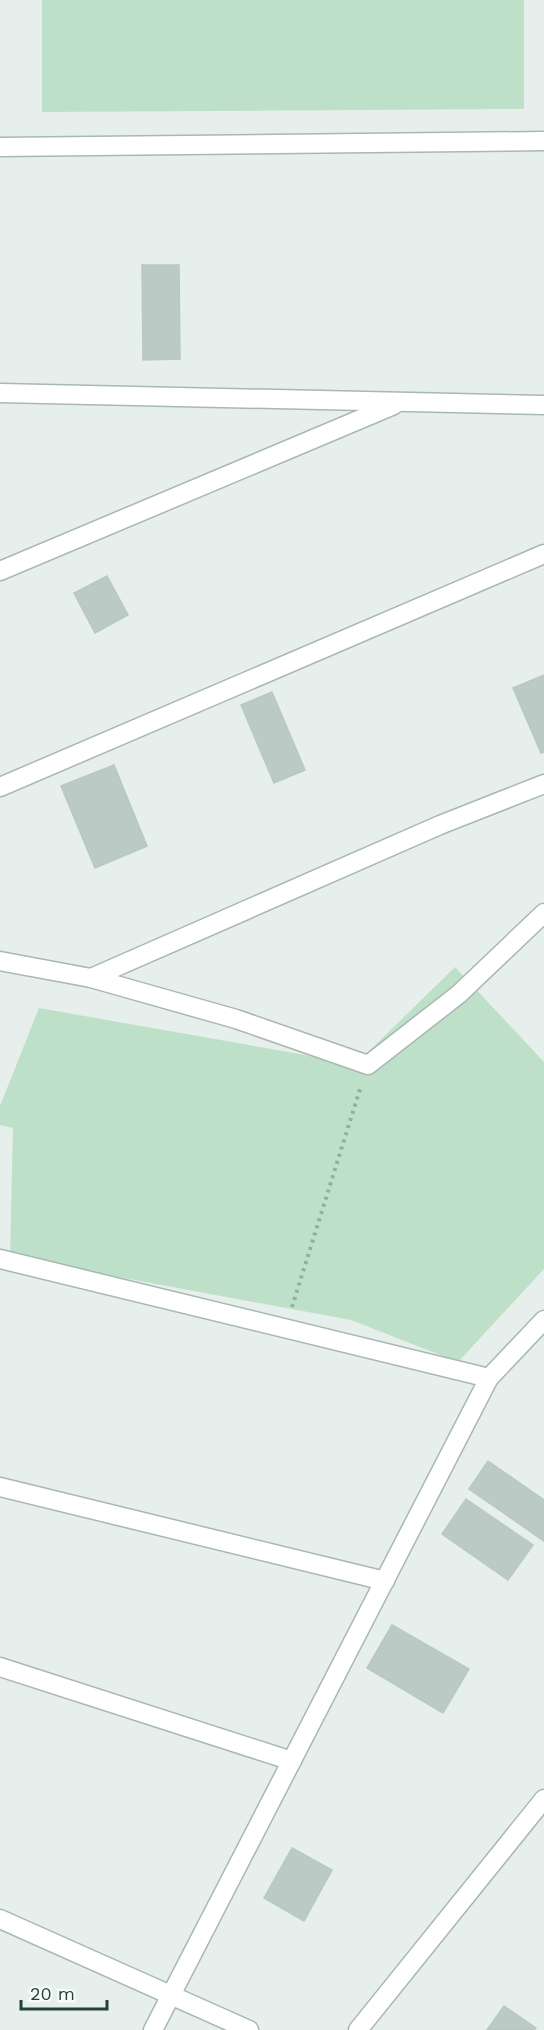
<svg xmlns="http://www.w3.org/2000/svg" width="544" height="2030" viewBox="0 0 544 2030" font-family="'Work Sans',sans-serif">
  <rect width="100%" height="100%" fill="#e6efeb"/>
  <g fill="#bfe0c8">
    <polygon points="42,0 524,0 524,109 42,112"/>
    <polygon points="455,967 544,1062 544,1269 458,1362 351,1320 10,1257 13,1128 0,1125 0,1106 39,1008 356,1064"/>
  </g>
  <g fill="#bbcac4" stroke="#b8c9c2" stroke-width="1.5">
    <polygon points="142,265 179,265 180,359 143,360"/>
    <polygon points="107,576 128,615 95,633 74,593"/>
    <polygon points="544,675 544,752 541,753 513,688"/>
    <polygon points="272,692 305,770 274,783 241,705"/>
    <polygon points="114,765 147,846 95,868 61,786"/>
    <polygon points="488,1461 544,1500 544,1541 469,1489"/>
    <polygon points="466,1499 533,1545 508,1580 442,1534"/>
    <polygon points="392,1625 469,1669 443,1713 367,1668"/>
    <polygon points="292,1848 332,1870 304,1921 264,1898"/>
    <polygon points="504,2006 536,2028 534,2030 487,2030"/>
  </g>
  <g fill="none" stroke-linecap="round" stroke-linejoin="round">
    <defs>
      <g id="street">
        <polyline points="0,147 544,141"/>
        <polyline points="0,393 544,405"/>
        <polyline points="0,571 394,405"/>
        <polyline points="0,787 544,554"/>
        <polyline points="0,961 91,978 236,1019 368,1065 459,994 544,913"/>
        <polyline points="91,978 440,825 544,784"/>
        <polyline points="0,1259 489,1378"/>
        <polyline points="0,1487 385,1581"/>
        <polyline points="0,1667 292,1761"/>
        <polyline points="0,1919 249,2030"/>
        <polyline points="153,2030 489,1378 544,1320"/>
        <polyline points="358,2030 544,1799"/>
      </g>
    </defs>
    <use href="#street" stroke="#a8b8b2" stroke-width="21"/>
    <polyline stroke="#86b3a5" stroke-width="4" stroke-dasharray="3 4.5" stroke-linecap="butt" points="292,1307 361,1086"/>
    <use href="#street" stroke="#fff" stroke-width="18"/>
  </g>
  <path d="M21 2000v9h86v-9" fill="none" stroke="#24423a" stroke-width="3"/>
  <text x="30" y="2000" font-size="18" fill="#24423a" stroke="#f7fbf9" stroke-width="4.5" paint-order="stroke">20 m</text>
</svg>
